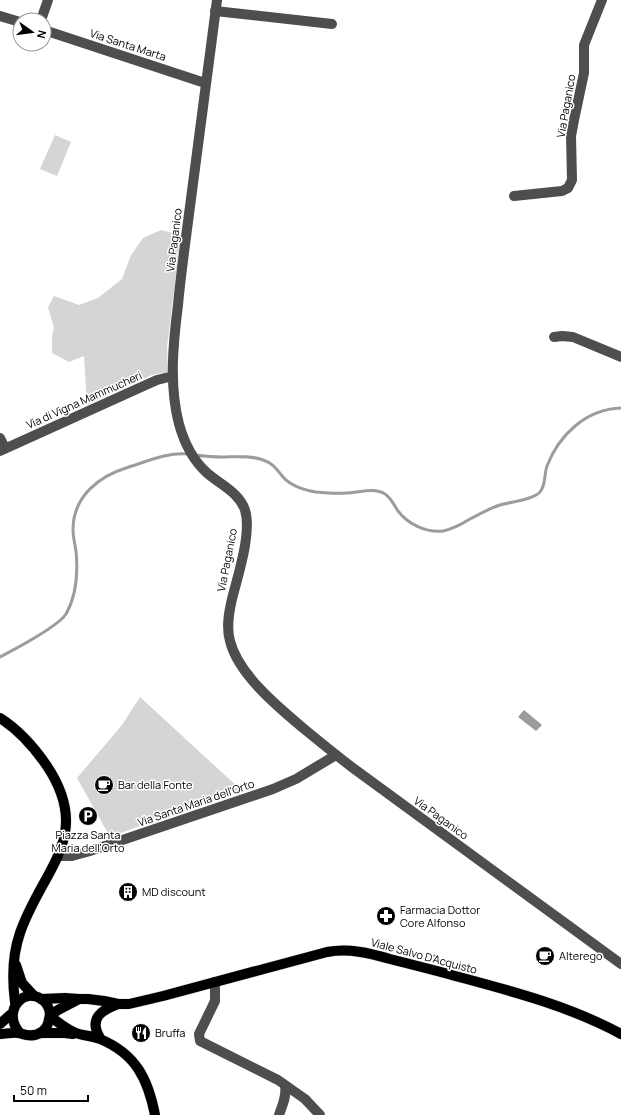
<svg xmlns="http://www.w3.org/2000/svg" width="621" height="1115" viewBox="0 0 621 1115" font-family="Manrope,sans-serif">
  <rect width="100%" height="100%" fill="#fff"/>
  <g fill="#d5d5d5">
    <polygon points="55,135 71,142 57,176 40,169"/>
    <polygon points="161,230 181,235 167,347 168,372 152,375 87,405 84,356 69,362 52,353 52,336 54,328 48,307 54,296 79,305 98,298 122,279 131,255 143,238"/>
    <polygon points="140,697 240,789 110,837 77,778 122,725"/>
  </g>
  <polygon fill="#9c9c9c" points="524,710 542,725 536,731 518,717"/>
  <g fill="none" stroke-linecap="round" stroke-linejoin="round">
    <g stroke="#9c9c9c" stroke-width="3">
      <path d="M194 455C203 456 212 457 221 457 235 457 250 455 263 460 273 463 277 470 283 477 291 486 304 490 316 492 326 493 336 494 346 493 359 493 373 487 385 494 391 498 394 505 398 511 408 524 426 533 443 531 453 529 462 524 470 519 480 514 490 508 500 505 510 502 535 499 540 492 546 485 544 474 547 466 559 435 586 409 621 408"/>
      <path d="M0 657C15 649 58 627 66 614 77 595 78 572 76 551 75 544 73 537 73 530 73 496 99 476 129 467 148 461 168 452 188 454"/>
    </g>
    <defs>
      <g id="major">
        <path d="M0 718C19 730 34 747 47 766 94 837 42 869 20 933 12 956 12 979 15 1002"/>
        <polyline points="16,965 22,983 34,996"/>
        <path d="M41 999 65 998 79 999H88L104 1001 118 1004H129L163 996 327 952C349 948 369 953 390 959 406 963 422 967 437 971 499 988 564 1003 621 1034"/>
        <path d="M79 999 58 1010 50 1016C59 1023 68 1031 79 1034 86 1036 93 1036 100 1039 136 1054 148 1079 155 1115"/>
        <polyline points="0,1024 10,1015"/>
        <polyline points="40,1033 65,1033 73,1034"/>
        <path d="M0 1034C6 1034 12 1032 18 1033 21 1033 24 1035 27 1035 38 1037 48 1030 49 1019 51 1013 49 1007 45 1002 26 983 0 1011 20 1033"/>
        <path d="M100 1038C88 1018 102 1010 118 1004"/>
      </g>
    </defs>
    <use href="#major" stroke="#dbdbdb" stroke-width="11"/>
    <g stroke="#4e4e4e" stroke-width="10">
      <path d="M217 0C206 79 196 158 186 237 183 260 180 283 178 305 173 344 169 386 179 424 184 442 192 459 206 472 219 484 239 492 245 510 252 533 238 575 232 599 229 612 226 627 230 641 238 674 278 707 303 728 320 742 336 755 353 768L621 964"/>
      <polyline points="215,11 332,24"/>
      <polyline points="0,16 20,22"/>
      <polyline points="41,20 48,0"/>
      <polyline points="44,30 205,83"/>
      <polyline points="514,196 562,191 568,188 572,180 571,136 574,120 584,73 584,45 602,0"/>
      <polyline points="554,337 562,336 573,337 621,357"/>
      <polyline points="0,438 5,448"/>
      <polyline points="0,451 148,384 157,380 173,376"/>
      <polyline points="58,856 72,856 90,851 273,789 296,779 336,755"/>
      <polyline points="215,982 215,1001 199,1034 200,1041 278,1080 305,1099 320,1115"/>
      <path d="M279 1115C282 1106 287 1096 285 1086"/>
    </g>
    <use href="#major" stroke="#000" stroke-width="10"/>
  </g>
  <defs>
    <symbol id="cafe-disc" viewBox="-11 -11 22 22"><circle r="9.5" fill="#000" stroke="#fff"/><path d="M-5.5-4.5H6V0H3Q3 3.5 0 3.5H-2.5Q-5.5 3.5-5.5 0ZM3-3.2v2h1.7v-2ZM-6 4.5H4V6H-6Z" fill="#fff"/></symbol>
    <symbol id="parking-disc" viewBox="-11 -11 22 22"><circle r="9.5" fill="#000" stroke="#fff"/><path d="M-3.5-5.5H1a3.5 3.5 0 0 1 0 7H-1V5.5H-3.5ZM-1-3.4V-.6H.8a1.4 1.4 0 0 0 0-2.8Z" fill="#fff"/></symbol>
    <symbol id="building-disc" viewBox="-11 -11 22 22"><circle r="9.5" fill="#000" stroke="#fff"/><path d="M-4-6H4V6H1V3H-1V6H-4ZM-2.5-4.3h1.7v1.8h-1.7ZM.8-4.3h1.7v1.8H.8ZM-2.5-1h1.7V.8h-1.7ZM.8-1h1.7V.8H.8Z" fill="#fff"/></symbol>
    <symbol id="pharmacy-disc" viewBox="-11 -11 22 22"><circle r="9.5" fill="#000" stroke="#fff"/><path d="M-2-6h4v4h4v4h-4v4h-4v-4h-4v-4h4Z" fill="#fff"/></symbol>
    <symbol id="restaurant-disc" viewBox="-11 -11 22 22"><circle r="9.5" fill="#000" stroke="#fff"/><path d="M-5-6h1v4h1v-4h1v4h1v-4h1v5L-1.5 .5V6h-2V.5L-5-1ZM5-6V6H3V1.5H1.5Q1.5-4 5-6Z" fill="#fff"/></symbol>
  </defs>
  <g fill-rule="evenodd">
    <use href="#cafe-disc" x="93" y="774" width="22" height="22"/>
    <use href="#parking-disc" x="77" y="805" width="22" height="22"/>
    <use href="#building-disc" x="117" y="881" width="22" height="22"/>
    <use href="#pharmacy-disc" x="375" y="905" width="22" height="22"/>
    <use href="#cafe-disc" x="534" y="945" width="22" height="22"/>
    <use href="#restaurant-disc" x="130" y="1022" width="22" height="22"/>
  </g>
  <g text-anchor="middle" stroke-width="3" stroke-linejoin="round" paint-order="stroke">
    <g font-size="11" fill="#000" stroke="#fff">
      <text transform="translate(128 45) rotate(18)" y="4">Via Santa Marta</text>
      <text transform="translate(566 106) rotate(-80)" y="4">Via Paganico</text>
      <text transform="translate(174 240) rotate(-83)" y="4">Via Paganico</text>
      <text transform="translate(84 400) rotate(-24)" y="4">Via di Vigna Mammucheri</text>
      <text transform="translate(227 560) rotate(-79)" y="4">Via Paganico</text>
      <text transform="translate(196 803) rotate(-19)" y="4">Via Santa Maria dell'Orto</text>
      <text transform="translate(441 818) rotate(36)" y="4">Via Paganico</text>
      <text transform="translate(424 956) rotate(15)" y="4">Viale Salvo D'Acquisto</text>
    </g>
    <g font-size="11" fill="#000" stroke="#fff" text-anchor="start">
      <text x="118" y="789">Bar della Fonte</text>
      <text x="88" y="839" text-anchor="middle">Piazza Santa<tspan x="88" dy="13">Maria dell'Orto</tspan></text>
      <text x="142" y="896">MD discount</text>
      <text x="400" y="914">Farmacia Dottor<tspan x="400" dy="13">Core Alfonso</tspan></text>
      <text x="559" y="960">Alterego</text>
      <text x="155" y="1037">Bruffa</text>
    </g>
  </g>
  <g transform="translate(32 32) rotate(104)"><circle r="19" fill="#ffffff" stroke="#999999"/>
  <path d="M0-3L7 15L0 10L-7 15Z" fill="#000000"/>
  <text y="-6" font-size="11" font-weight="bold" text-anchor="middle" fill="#000000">N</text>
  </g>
  <path d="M14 1095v6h74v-6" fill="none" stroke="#000000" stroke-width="2"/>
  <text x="20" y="1095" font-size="12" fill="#000000" stroke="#ffffff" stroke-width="3" paint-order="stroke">50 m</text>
</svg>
